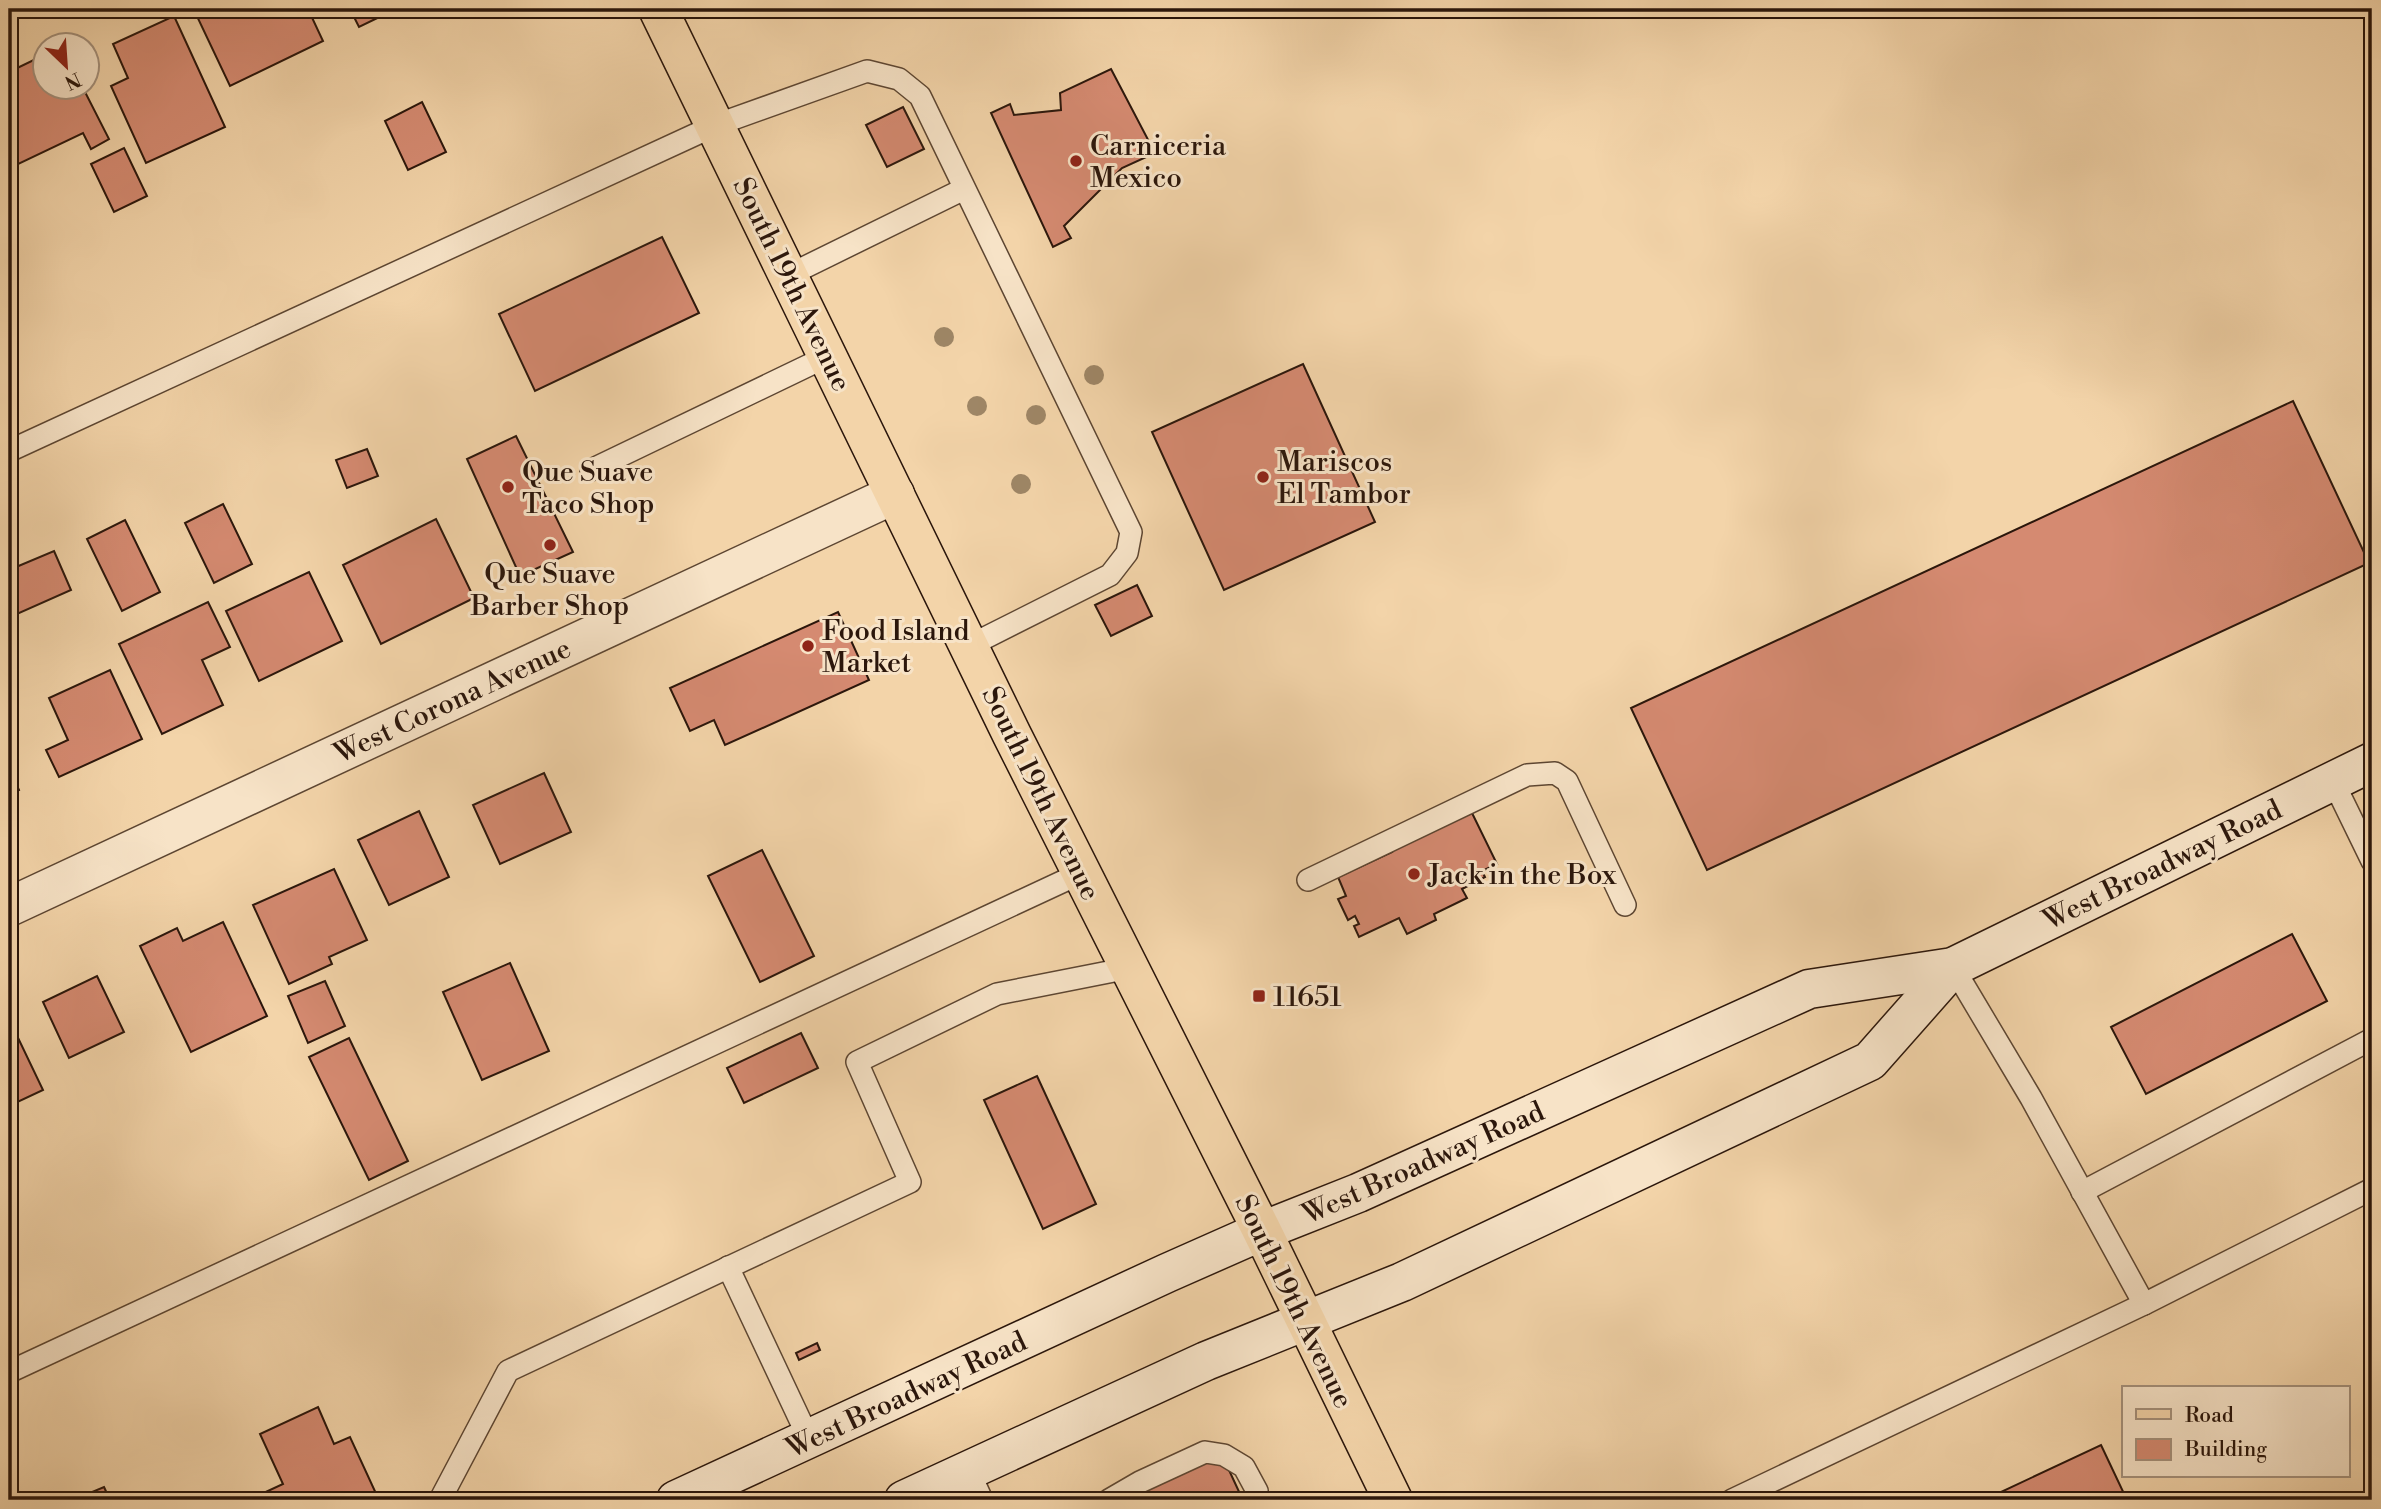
<svg xmlns="http://www.w3.org/2000/svg" width="2381" height="1509" viewBox="0 0 2381 1509" font-family="'Libre Bodoni',serif">
  <rect width="100%" height="100%" fill="#f3d4a9"/>
  <filter id="stains"><feTurbulence type="fractalNoise" baseFrequency=".00286" numOctaves="4"/><feColorMatrix values="0 0 0 0 .2 0 0 0 0 .09 0 0 0 0 .02 0 0 0 .5 -.17"/></filter>
  <radialGradient id="worn" r=".72"><stop offset=".6" stop-color="#630" stop-opacity="0"/><stop offset="1" stop-color="#630" stop-opacity=".3"/></radialGradient>
  <g fill="#d58a71" stroke="#2b160b" stroke-width="2">
    <polygon points="196,9 308,9 323,41 230,86 194,10"/>
    <polygon points="350,9 396,9 359,27"/>
    <polygon points="413,9 430,9 416,15"/>
    <polygon points="174,16 225,127 146,163 111,86 128,78 113,44"/>
    <polygon points="46,54 46,88 83,88 109,139 91,149 83,133 12,167 9,160 9,72"/>
    <polygon points="1111,69 1155,153 1122,168 1064,226 1071,238 1053,247 991,113 1010,104 1014,115 1061,110 1060,93"/>
    <polygon points="422,102 446,152 408,170 385,121"/>
    <polygon points="903,107 924,149 887,167 866,125"/>
    <polygon points="124,148 147,196 114,212 91,164"/>
    <polygon points="662,237 699,313 535,391 499,314"/>
    <polygon points="1303,364 1375,522 1224,590 1152,432"/>
    <polygon points="2293,401 2369,563 1707,870 1631,708"/>
    <polygon points="516,436 573,552 520,576 467,459"/>
    <polygon points="367,449 378,476 347,488 336,460"/>
    <polygon points="223,504 252,564 214,583 185,523"/>
    <polygon points="436,519 474,598 381,644 343,565"/>
    <polygon points="125,520 160,592 122,611 87,539"/>
    <polygon points="54,551 71,590 17,614 9,595 9,570"/>
    <polygon points="309,572 342,641 259,681 226,611"/>
    <polygon points="1137,585 1152,616 1111,636 1095,605"/>
    <polygon points="208,602 230,647 202,660 223,705 162,734 119,644"/>
    <polygon points="838,612 869,680 725,745 714,720 690,731 670,688"/>
    <polygon points="110,670 142,739 59,777 46,750 68,740 49,698"/>
    <polygon points="9,768 19,790 9,795"/>
    <polygon points="544,773 571,832 500,864 473,805"/>
    <polygon points="419,811 449,877 389,905 358,840"/>
    <polygon points="1472,813 1497,864 1482,871 1485,877 1462,889 1467,898 1434,914 1436,920 1407,934 1399,918 1359,937 1354,926 1359,924 1355,916 1348,920 1338,899 1346,896 1338,877 1392,852 1389,846"/>
    <polygon points="762,850 814,956 760,982 708,876"/>
    <polygon points="334,869 367,940 329,957 332,964 289,984 253,905"/>
    <polygon points="223,922 267,1016 191,1052 140,946 177,928 183,941"/>
    <polygon points="2292,934 2327,1001 2146,1094 2111,1027"/>
    <polygon points="510,963 549,1051 482,1080 443,992"/>
    <polygon points="97,976 124,1032 69,1058 43,1002"/>
    <polygon points="325,981 345,1026 308,1043 288,996"/>
    <polygon points="9,1019 43,1090 9,1106"/>
    <polygon points="801,1033 818,1068 744,1103 727,1068"/>
    <polygon points="349,1038 408,1161 369,1180 309,1057"/>
    <polygon points="1037,1076 1096,1204 1043,1229 984,1100"/>
    <polygon points="817,1343 820,1350 799,1360 796,1353"/>
    <polygon points="318,1407 334,1444 350,1437 379,1500 259,1500 257,1496 283,1484 260,1434"/>
    <polygon points="2101,1445 2127,1500 1984,1500"/>
    <polygon points="1222,1455 1241,1496 1231,1500 1124,1500"/>
    <polygon points="104,1487 110,1500 73,1500"/>
  </g>
  <g fill="none" stroke-linecap="round" stroke-linejoin="round">
    <defs>
      <g id="lane">
        <polyline points="789,275 964,189"/>
        <polyline points="9,451 716,125 867,71 899,79 920,96 1131,532 1127,553 1110,575 969,646"/>
        <polyline points="591,470 828,356"/>
        <polyline points="2333,781 2372,861"/>
        <polyline points="1308,880 1527,775 1555,773 1567,781 1625,905"/>
        <polyline points="1953,967 2031,1098 2144,1304"/>
        <polyline points="2082,1192 2372,1039"/>
        <polyline points="728,1267 809,1439"/>
        <polyline points="9,1372 1081,873"/>
        <polyline points="969,1471 982,1500"/>
        <polyline points="440,1500 508,1371 910,1182 857,1062 997,994 1129,968"/>
        <polyline points="1109,1500 1140,1482 1205,1452 1224,1455 1244,1467 1257,1491 1252,1500"/>
        <polyline points="1732,1500 2144,1304 2372,1189"/>
      </g>
      <polyline id="street" points="9,907 895,494"/>
      <g id="secondary">
        <polyline points="676,1500 1167,1273 1262,1231 1358,1193 1809,989 1953,967 2372,762"/>
        <polyline points="904,1500 1206,1361 1402,1282 1870,1061 1953,967"/>
      </g>
      <polyline id="primary" points="658,9 1012,735 1262,1231 1393,1500"/>
    </defs>
    <use href="#lane" stroke="#5d4632" stroke-width="24"/>
    <use href="#street" stroke="#5d4632" stroke-width="41"/>
    <use href="#secondary" stroke="#2b160b" stroke-width="41"/>
    <use href="#primary" stroke="#2b160b" stroke-width="41"/>
    <use href="#lane" stroke="#f7e3c7" stroke-width="21"/>
    <use href="#street" stroke="#f7e3c7" stroke-width="38"/>
    <use href="#secondary" stroke="#f7e3c7" stroke-width="38"/>
    <use href="#primary" stroke="#f3d4a9" stroke-width="38"/>
  </g>
  <g fill="#9e8666">
    <circle cx="944" cy="337" r="10"/>
    <circle cx="1094" cy="375" r="10"/>
    <circle cx="977" cy="406" r="10"/>
    <circle cx="1036" cy="415" r="10"/>
    <circle cx="1021" cy="484" r="10"/>
  </g>
  <g fill="#8f2418" stroke="#f7e3c7" stroke-width="2.5">
    <circle cx="1076" cy="161" r="7"/>
    <circle cx="1263" cy="477" r="7"/>
    <circle cx="508" cy="487" r="7"/>
    <circle cx="550" cy="545" r="7"/>
    <circle cx="808" cy="646" r="7"/>
    <circle cx="1414" cy="874" r="7"/>
    <rect x="1252" y="989" width="14" height="14" rx="3.5"/>
  </g>
  <g text-anchor="middle" stroke-width="6" stroke-linejoin="round" paint-order="stroke">
    <g font-size="28" fill="#2b160b" stroke="#f7e3c7" text-anchor="start">
      <text x="1090" y="155">Carniceria<tspan x="1090" dy="32">Mexico</tspan></text>
      <text x="1277" y="471">Mariscos<tspan x="1277" dy="32">El Tambor</tspan></text>
      <text x="522" y="481">Que Suave<tspan x="522" dy="32">Taco Shop</tspan></text>
      <text x="550" y="583" text-anchor="middle">Que Suave<tspan x="550" dy="32">Barber Shop</tspan></text>
      <text x="822" y="640">Food Island<tspan x="822" dy="32">Market</tspan></text>
      <text x="1428" y="884">Jack in the Box</text>
      <text x="1273" y="1006">11651</text>
    </g>
    <g font-size="28" fill="#2b160b" stroke="#f7e3c7">
      <text transform="translate(793 284) rotate(64)" y="10">South 19th Avenue</text>
      <text transform="translate(452 700) rotate(-25)" y="10">West Corona Avenue</text>
      <text transform="translate(1042 793) rotate(64)" y="10">South 19th Avenue</text>
      <text transform="translate(2162 864) rotate(-26)" y="10">West Broadway Road</text>
      <text transform="translate(1423 1162) rotate(-24)" y="10">West Broadway Road</text>
      <text transform="translate(1295 1301) rotate(64)" y="10">South 19th Avenue</text>
      <text transform="translate(906 1394) rotate(-25)" y="10">West Broadway Road</text>
    </g>
  </g>
  <rect width="2381" height="1509" fill="none" stroke="#f3d4a9" stroke-width="35"/>
  <rect x="10" y="10" width="2360" height="1488" fill="none" stroke="#2b160b" stroke-width="3.5"/>
  <rect x="18" y="18" width="2346" height="1474" fill="none" stroke="#2b160b" stroke-width="2"/>
  <rect x="2122" y="1386" width="228" height="91" fill="#f7e3c7" stroke="#a5917c" stroke-width="2"/>
  <rect x="2136" y="1409" width="35" height="10" fill="#f3d4a9" stroke="#a5917c" stroke-width="2"/>
  <text x="2185" y="1422" font-size="21" fill="#2b160b">Road</text>
  <rect x="2136" y="1439" width="35" height="21" fill="#d58a71" stroke="#a5917c" stroke-width="2"/>
  <text x="2185" y="1456" font-size="21" fill="#2b160b">Building</text>
  <g transform="translate(66 66) rotate(155)"><circle r="33" fill="#f7e3c7" stroke="#a5917c" stroke-width="2"/>
  <path d="M0-5L12 26L0 18L-12 26Z" fill="#8f2418"/>
  <text y="-10" font-size="19" font-weight="bold" text-anchor="middle" fill="#2b160b">N</text>
  </g>
  <rect width="100%" height="100%" filter="url(#stains)"/>
  <rect width="100%" height="100%" fill="url(#worn)"/>
</svg>
